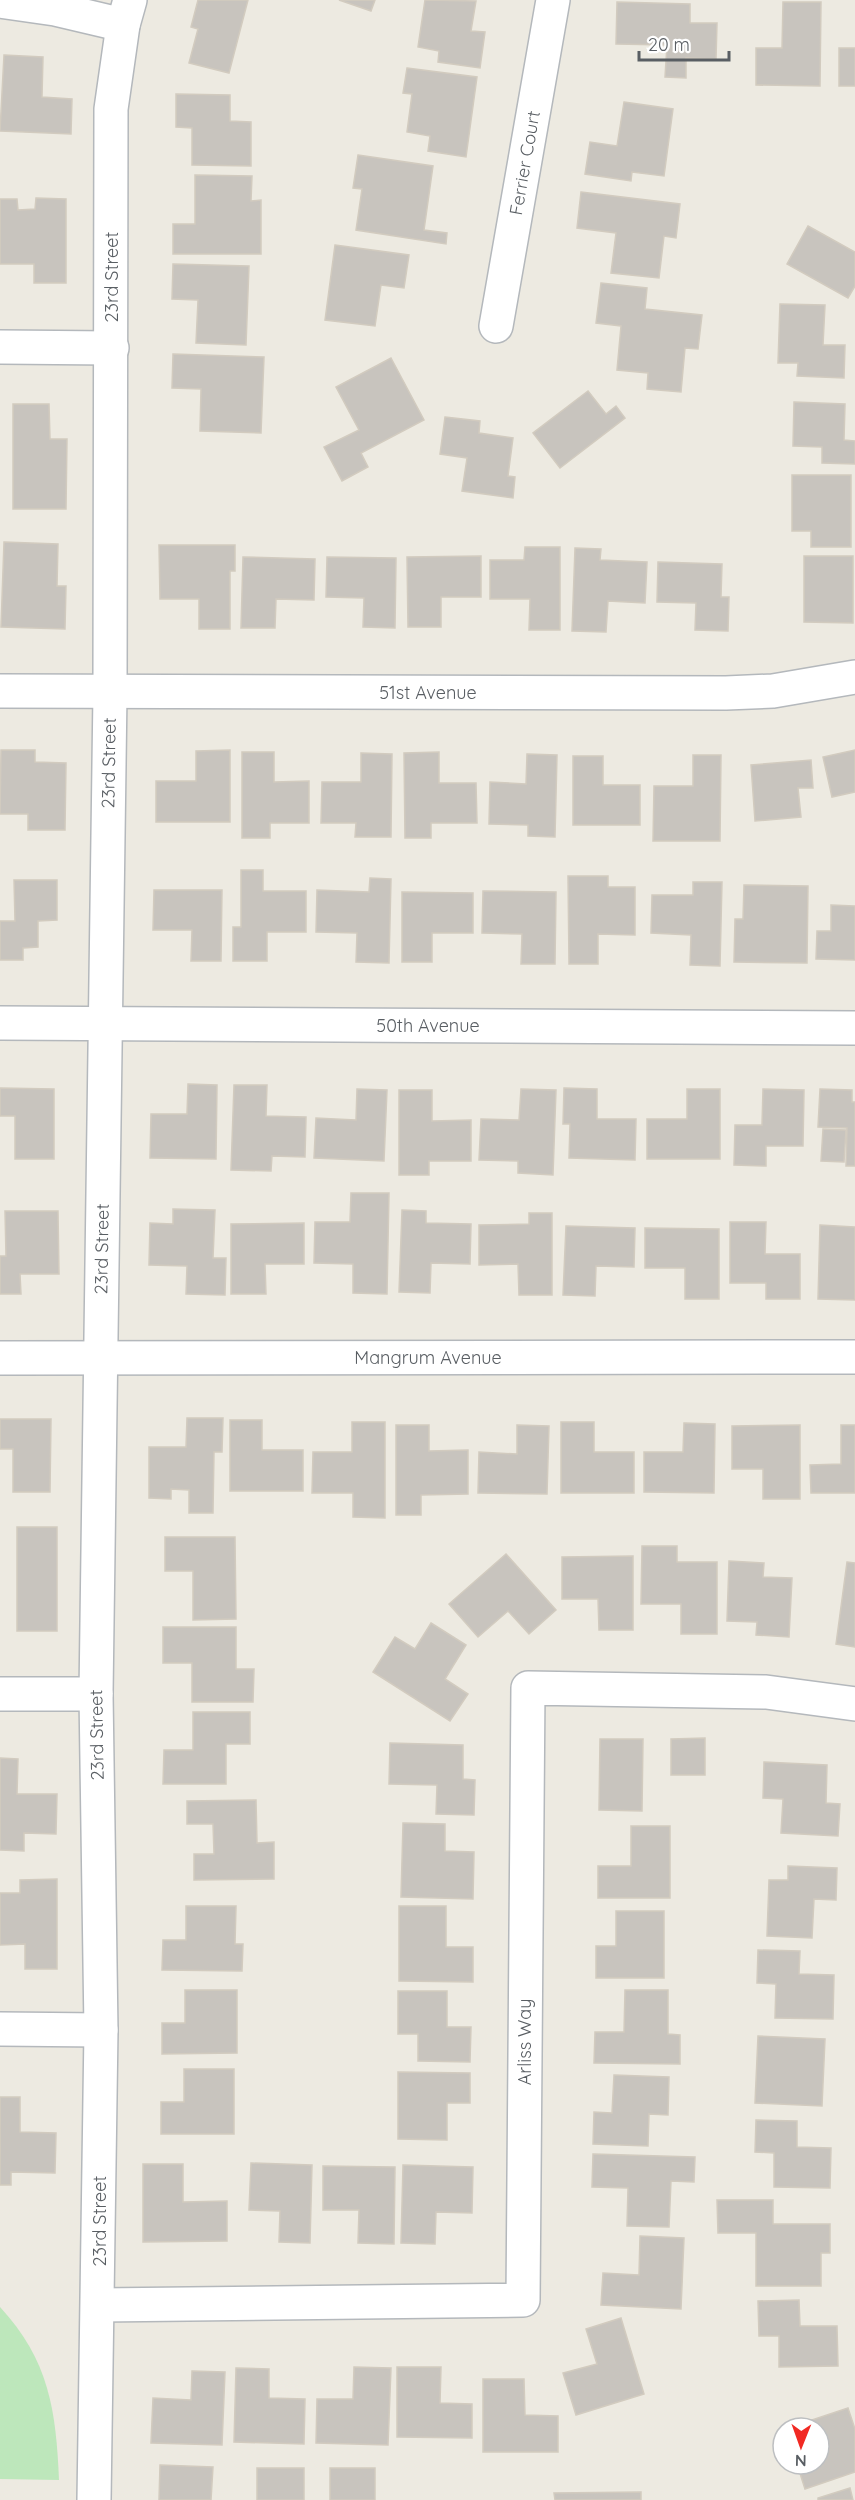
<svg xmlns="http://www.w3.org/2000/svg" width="855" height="2500" viewBox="0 0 855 2500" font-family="Quicksand,sans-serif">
  <rect width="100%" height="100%" fill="#edeae1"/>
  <path fill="#bde7bb" d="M0 2307C49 2360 56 2410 59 2480L0 2479Z"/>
  <g fill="#c8c4be" stroke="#d2cbbf" stroke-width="1.5">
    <polygon points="198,0 248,0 229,73 189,63 198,29 191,27"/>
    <polygon points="339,0 375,0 371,11"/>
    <polygon points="425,0 476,1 471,31 485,32 480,68 438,62 439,51 418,47"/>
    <polygon points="617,2 690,4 690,23 717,23 716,59 686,58 686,78 665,77 667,45 616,44"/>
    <polygon points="783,2 821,2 820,86 756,85 756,48 782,48"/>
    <rect x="839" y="48" width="16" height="38"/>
    <polygon points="4,55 43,57 42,97 72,99 71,134 0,131"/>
    <polygon points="407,68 477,77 466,157 428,151 430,136 407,132 412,94 403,93"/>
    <polygon points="176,94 230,95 230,121 251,122 251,166 192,165 192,128 176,127"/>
    <polygon points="624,102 673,109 664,176 632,172 631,181 585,174 590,142 617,146"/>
    <polygon points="358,155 433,166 424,230 447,233 446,244 356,230 362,189 353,188"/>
    <polygon points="195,175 252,176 251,201 261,200 261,254 173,254 173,224 195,224"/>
    <polygon points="581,192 680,204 676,238 664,236 659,278 611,273 616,233 577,228"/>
    <polygon points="36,198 66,199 66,283 34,283 34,264 0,264 0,199 17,199 18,210 35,209"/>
    <polygon points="808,226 855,252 855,286 848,298 787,264"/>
    <polygon points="335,245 409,255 404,288 381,285 375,326 325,320"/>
    <polygon points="173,264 249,266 246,345 196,343 198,300 172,299"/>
    <polygon points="601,283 647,288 645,309 702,315 698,349 685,348 681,392 647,389 648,373 617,370 621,326 596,323"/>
    <polygon points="780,304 825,305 823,345 845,345 844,378 797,376 798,363 778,363"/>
    <polygon points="173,354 264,357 261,433 200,431 201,389 172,388"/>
    <polygon points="391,358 424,420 361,453 368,467 342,481 324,447 359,430 336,387"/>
    <polygon points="588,391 606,414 616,406 625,418 560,468 533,433"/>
    <polygon points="794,402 845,404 844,440 855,441 855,464 822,463 822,447 793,446"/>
    <polygon points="13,404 49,404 50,439 67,439 66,509 13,509"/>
    <polygon points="445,417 480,421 479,433 513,438 508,476 515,477 513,498 462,491 467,458 440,454"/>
    <polygon points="792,475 851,475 851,547 811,547 811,531 792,531"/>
    <polygon points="4,542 58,544 57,586 66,586 65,629 1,627"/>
    <polygon points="159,545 235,545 235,571 230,571 230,629 199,629 199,599 160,599"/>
    <polygon points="525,547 560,547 560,630 529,630 530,599 490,599 490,560 524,560"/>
    <polygon points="575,548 601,549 600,560 647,562 645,603 608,601 606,632 572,631"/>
    <polygon points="481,556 481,597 441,597 441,627 408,627 407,557"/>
    <polygon points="804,556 853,556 853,623 804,622"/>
    <polygon points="243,557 315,559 314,600 276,599 275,628 241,628"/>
    <polygon points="327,557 396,558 395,628 363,627 364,598 326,597"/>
    <polygon points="658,562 722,564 721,597 729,597 728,631 695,630 696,603 657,602"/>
    <polygon points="1,750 35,750 35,762 66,763 65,830 28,830 28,814 0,814"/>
    <polygon points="230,750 230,822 156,822 156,781 196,781 196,751"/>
    <polygon points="855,750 855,792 832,797 823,757"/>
    <polygon points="242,752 274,752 274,782 309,781 309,823 270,823 270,838 242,838"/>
    <polygon points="439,752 439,783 476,783 477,823 431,823 431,838 405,838 404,753"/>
    <polygon points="361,753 392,754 391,837 355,837 356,823 321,823 322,782 361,782"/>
    <polygon points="527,754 557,755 555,837 528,836 528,825 489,824 490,782 526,784"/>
    <polygon points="693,755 721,755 720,841 653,841 654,786 693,786"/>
    <polygon points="573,756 603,756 603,785 640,785 640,825 573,825"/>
    <polygon points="811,760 813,788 798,788 801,817 755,821 751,765"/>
    <polygon points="241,870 263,870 263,891 306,891 306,932 267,932 267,961 233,961 233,927 241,927"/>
    <polygon points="568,876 608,876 608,887 635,887 635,935 598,934 598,964 569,964"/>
    <polygon points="370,878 391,879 389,963 356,962 357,933 316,932 317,890 369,892"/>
    <polygon points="14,880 57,880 57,920 38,921 38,947 23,948 23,960 0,960 0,921 15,921"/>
    <polygon points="693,882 722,882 720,966 690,965 691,935 651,933 652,895 693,895"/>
    <polygon points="744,885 808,886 807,963 734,962 735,919 743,919"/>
    <polygon points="154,890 222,890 221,961 191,961 192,930 153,930"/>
    <polygon points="483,891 556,892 555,964 521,964 522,934 482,933"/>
    <polygon points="402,892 473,893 473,933 432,933 432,962 402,962"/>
    <polygon points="831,905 855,906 855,960 816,959 817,931 831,931"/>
    <polygon points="188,1084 217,1085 216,1159 150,1158 151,1114 187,1114"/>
    <polygon points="234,1085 267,1085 266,1116 306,1117 305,1157 272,1156 271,1171 231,1170"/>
    <polygon points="0,1088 54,1089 54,1159 15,1159 15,1116 0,1116"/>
    <polygon points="564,1088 597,1089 597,1119 636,1119 635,1160 569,1158 570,1124 563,1124"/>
    <polygon points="357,1089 387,1090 384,1161 314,1158 316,1118 356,1120"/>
    <polygon points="521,1089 556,1090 553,1175 518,1173 518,1161 479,1160 481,1119 519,1120"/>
    <polygon points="687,1089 720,1089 720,1159 647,1159 647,1119 687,1119"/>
    <polygon points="763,1089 804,1090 803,1146 766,1146 766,1166 734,1165 735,1125 762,1125"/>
    <polygon points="820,1089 852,1090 852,1102 855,1102 855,1166 846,1166 847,1128 818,1127"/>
    <polygon points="399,1090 432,1090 432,1121 471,1120 471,1161 429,1161 429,1175 399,1175"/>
    <polygon points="823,1129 846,1130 844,1162 821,1161"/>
    <polygon points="351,1193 389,1193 387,1294 353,1293 353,1264 314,1263 315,1222 350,1222"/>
    <polygon points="173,1209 215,1210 213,1258 226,1258 225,1295 186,1294 187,1266 149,1265 150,1223 173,1224"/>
    <polygon points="402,1210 426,1211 426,1223 471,1224 470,1264 431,1263 430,1293 399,1292"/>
    <polygon points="5,1211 58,1211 59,1274 20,1274 21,1294 0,1294 0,1256 6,1256"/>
    <polygon points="529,1213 552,1213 552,1295 519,1295 518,1264 479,1265 479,1225 529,1224"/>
    <polygon points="730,1222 766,1222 765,1254 800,1254 800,1299 766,1299 766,1283 730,1283"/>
    <polygon points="304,1223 304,1264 265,1264 266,1294 231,1294 231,1224"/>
    <polygon points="820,1225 855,1227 855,1300 818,1299"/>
    <polygon points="566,1226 635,1228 634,1267 596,1266 595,1296 563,1295"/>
    <polygon points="645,1228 719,1229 719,1299 685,1299 685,1268 645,1268"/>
    <polygon points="187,1418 223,1418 222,1452 214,1452 213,1513 189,1513 189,1490 171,1489 171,1499 149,1498 149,1447 186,1447"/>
    <polygon points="0,1419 51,1419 50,1492 13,1492 13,1449 0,1449"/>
    <polygon points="230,1420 262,1420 262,1450 303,1450 303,1491 230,1491"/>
    <polygon points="352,1422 385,1422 385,1518 353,1517 353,1493 312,1493 313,1452 352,1452"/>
    <polygon points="561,1422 594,1422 594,1452 634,1452 634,1493 561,1493"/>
    <polygon points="684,1423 715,1424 714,1493 644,1492 644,1452 683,1452"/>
    <polygon points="396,1425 429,1425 429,1451 468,1450 468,1494 421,1495 421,1515 396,1515"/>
    <polygon points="517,1425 549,1426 547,1494 478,1493 479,1452 517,1454"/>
    <polygon points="800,1425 800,1499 763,1499 763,1469 732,1469 732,1426"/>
    <polygon points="841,1425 855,1425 855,1493 811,1493 810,1465 841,1464"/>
    <rect x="17" y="1527" width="40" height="104"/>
    <polygon points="165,1537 235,1537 236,1619 193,1620 193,1571 165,1571"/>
    <polygon points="642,1546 677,1546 677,1562 717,1562 717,1634 681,1634 681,1604 641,1604"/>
    <polygon points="506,1554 556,1610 529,1634 508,1611 478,1637 449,1604"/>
    <polygon points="633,1556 633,1630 599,1630 598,1599 562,1599 562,1557"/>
    <polygon points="729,1561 764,1563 763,1577 792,1578 789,1637 756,1635 757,1622 727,1621"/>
    <polygon points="847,1562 855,1563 855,1647 836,1644"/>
    <polygon points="431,1623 466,1645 445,1679 468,1694 450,1721 373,1672 395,1637 415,1649"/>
    <polygon points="163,1627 236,1627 236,1669 254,1669 253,1702 192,1702 192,1663 163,1663"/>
    <polygon points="193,1712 250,1712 250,1744 226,1744 226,1784 163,1784 164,1750 193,1750"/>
    <polygon points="705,1738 705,1775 671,1775 671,1739"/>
    <polygon points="600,1739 643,1739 642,1811 599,1810"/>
    <polygon points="390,1743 463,1745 463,1779 475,1780 474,1815 436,1814 437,1785 389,1784"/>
    <polygon points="0,1758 18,1759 17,1794 57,1794 56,1834 24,1833 24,1851 0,1850"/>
    <polygon points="764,1762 827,1765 826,1803 840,1804 838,1836 781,1833 783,1799 763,1798"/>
    <polygon points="256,1800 257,1843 274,1842 274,1879 194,1880 194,1854 214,1854 213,1824 187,1824 187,1801"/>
    <polygon points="403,1823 445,1824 445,1851 474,1852 473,1899 401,1897"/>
    <polygon points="631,1826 670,1826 670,1898 598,1898 598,1866 631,1866"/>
    <polygon points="788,1866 837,1868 836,1900 814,1899 812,1938 767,1936 769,1880 788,1880"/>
    <polygon points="57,1879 57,1969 25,1969 25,1944 0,1945 0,1893 20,1893 20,1880"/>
    <polygon points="186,1906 236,1906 235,1944 243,1944 242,1971 162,1970 163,1940 186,1940"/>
    <polygon points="399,1906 446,1906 446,1947 473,1947 473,1982 399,1981"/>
    <polygon points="616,1911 664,1911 664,1978 596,1978 596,1946 616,1946"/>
    <polygon points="758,1950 800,1951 799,1974 834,1975 833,2019 775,2018 776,1984 757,1983"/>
    <polygon points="185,1990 237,1990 237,2053 162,2054 162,2023 185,2023"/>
    <polygon points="625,1990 668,1990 668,2034 680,2035 680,2064 594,2063 595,2032 624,2032"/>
    <polygon points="398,1991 447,1991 447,2027 471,2027 470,2062 418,2061 418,2034 398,2034"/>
    <polygon points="758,2036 825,2039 822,2106 755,2103"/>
    <polygon points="184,2069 234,2069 234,2134 161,2134 161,2102 184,2102"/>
    <polygon points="398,2072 470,2073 470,2103 447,2103 447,2140 398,2139"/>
    <polygon points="614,2075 669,2077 668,2115 649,2114 648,2146 593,2144 594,2112 612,2113"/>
    <polygon points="0,2097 20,2097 20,2132 56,2133 55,2173 11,2172 11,2185 0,2185"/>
    <polygon points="756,2120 797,2121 797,2147 831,2148 830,2188 774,2187 774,2153 755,2152"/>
    <polygon points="593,2154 695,2157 694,2182 671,2181 669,2227 627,2226 628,2188 592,2187"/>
    <polygon points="251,2163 312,2165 310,2243 279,2242 280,2211 249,2210"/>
    <polygon points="143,2164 183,2164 183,2202 227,2201 227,2241 143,2242"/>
    <polygon points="403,2165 473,2167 472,2213 436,2212 435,2244 401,2243"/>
    <polygon points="323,2166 395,2167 394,2244 358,2243 359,2210 323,2210"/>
    <polygon points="717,2200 773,2200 773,2224 830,2224 830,2253 821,2253 821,2286 756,2286 756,2233 718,2233"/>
    <polygon points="640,2236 684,2238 681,2309 601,2305 603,2273 639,2275"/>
    <polygon points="799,2300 800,2326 837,2326 838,2366 779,2367 779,2336 759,2336 758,2301"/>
    <polygon points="621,2318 644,2394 576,2415 563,2373 597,2364 586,2329"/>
    <polygon points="354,2367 391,2368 388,2445 316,2443 317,2399 353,2399"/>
    <polygon points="397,2367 441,2367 440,2403 472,2404 472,2438 397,2437"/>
    <polygon points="236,2368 269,2369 269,2398 305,2399 304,2444 234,2442"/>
    <polygon points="192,2371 225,2372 222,2445 151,2443 153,2398 191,2400"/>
    <polygon points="483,2379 524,2379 525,2415 558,2416 558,2452 483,2452"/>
    <polygon points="848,2408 855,2429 855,2472 805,2489 797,2464 819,2464 819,2428 788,2428"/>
    <polygon points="160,2465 213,2467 211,2500 159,2500"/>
    <rect x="257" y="2468" width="47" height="32"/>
    <rect x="330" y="2468" width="45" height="32"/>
    <polygon points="850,2488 853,2500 818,2500 818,2498"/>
    <polygon points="641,2492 641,2500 555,2500 554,2493"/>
  </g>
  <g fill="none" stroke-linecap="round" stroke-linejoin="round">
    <defs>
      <g id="minor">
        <polyline points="0,1 55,9 123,25"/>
        <polyline points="496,326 553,0"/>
        <polyline points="0,347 112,348"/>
        <polyline points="0,691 726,693 773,691 855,677"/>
        <polyline points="0,1023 855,1028"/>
        <polyline points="0,1358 855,1357"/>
        <polyline points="0,1694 96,1694"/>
        <polyline points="0,2029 101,2030"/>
        <polyline points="99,2305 523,2300 528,1688 766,1692 855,1704"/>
        <polyline points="94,2500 101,2030 96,1694 110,693 111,109 123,25 130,0"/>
      </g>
    </defs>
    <use href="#minor" stroke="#b4b8bc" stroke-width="36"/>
    <use href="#minor" stroke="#fff" stroke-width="33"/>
  </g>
  <g text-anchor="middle" stroke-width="5" stroke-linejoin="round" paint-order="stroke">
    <g font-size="18" fill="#595e63" stroke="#fff">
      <text transform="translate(525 163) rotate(-80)" y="6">Ferrier Court</text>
      <text transform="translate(112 277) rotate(-90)" y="6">23rd Street</text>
      <text x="428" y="699">51st Avenue</text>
      <text transform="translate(109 763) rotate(-89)" y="6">23rd Street</text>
      <text x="428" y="1032">50th Avenue</text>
      <text transform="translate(102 1249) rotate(-89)" y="6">23rd Street</text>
      <text x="428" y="1364">Mangrum Avenue</text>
      <text transform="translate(97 1735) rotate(-91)" y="6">23rd Street</text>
      <text transform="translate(525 2042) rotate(-90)" y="6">Arliss Way</text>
      <text transform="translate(100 2221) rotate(-90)" y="6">23rd Street</text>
    </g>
  </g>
  <g transform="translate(801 2446) rotate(181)"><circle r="28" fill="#ffffff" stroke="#bdbfc1" stroke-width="1.5"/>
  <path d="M0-4.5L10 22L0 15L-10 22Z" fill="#f12923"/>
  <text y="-9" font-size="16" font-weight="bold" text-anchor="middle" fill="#595e63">N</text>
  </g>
  <path d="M639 51v9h90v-9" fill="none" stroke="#595e63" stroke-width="3"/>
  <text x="648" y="51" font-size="18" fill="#595e63" stroke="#ffffff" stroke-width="4.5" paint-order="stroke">20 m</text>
</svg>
